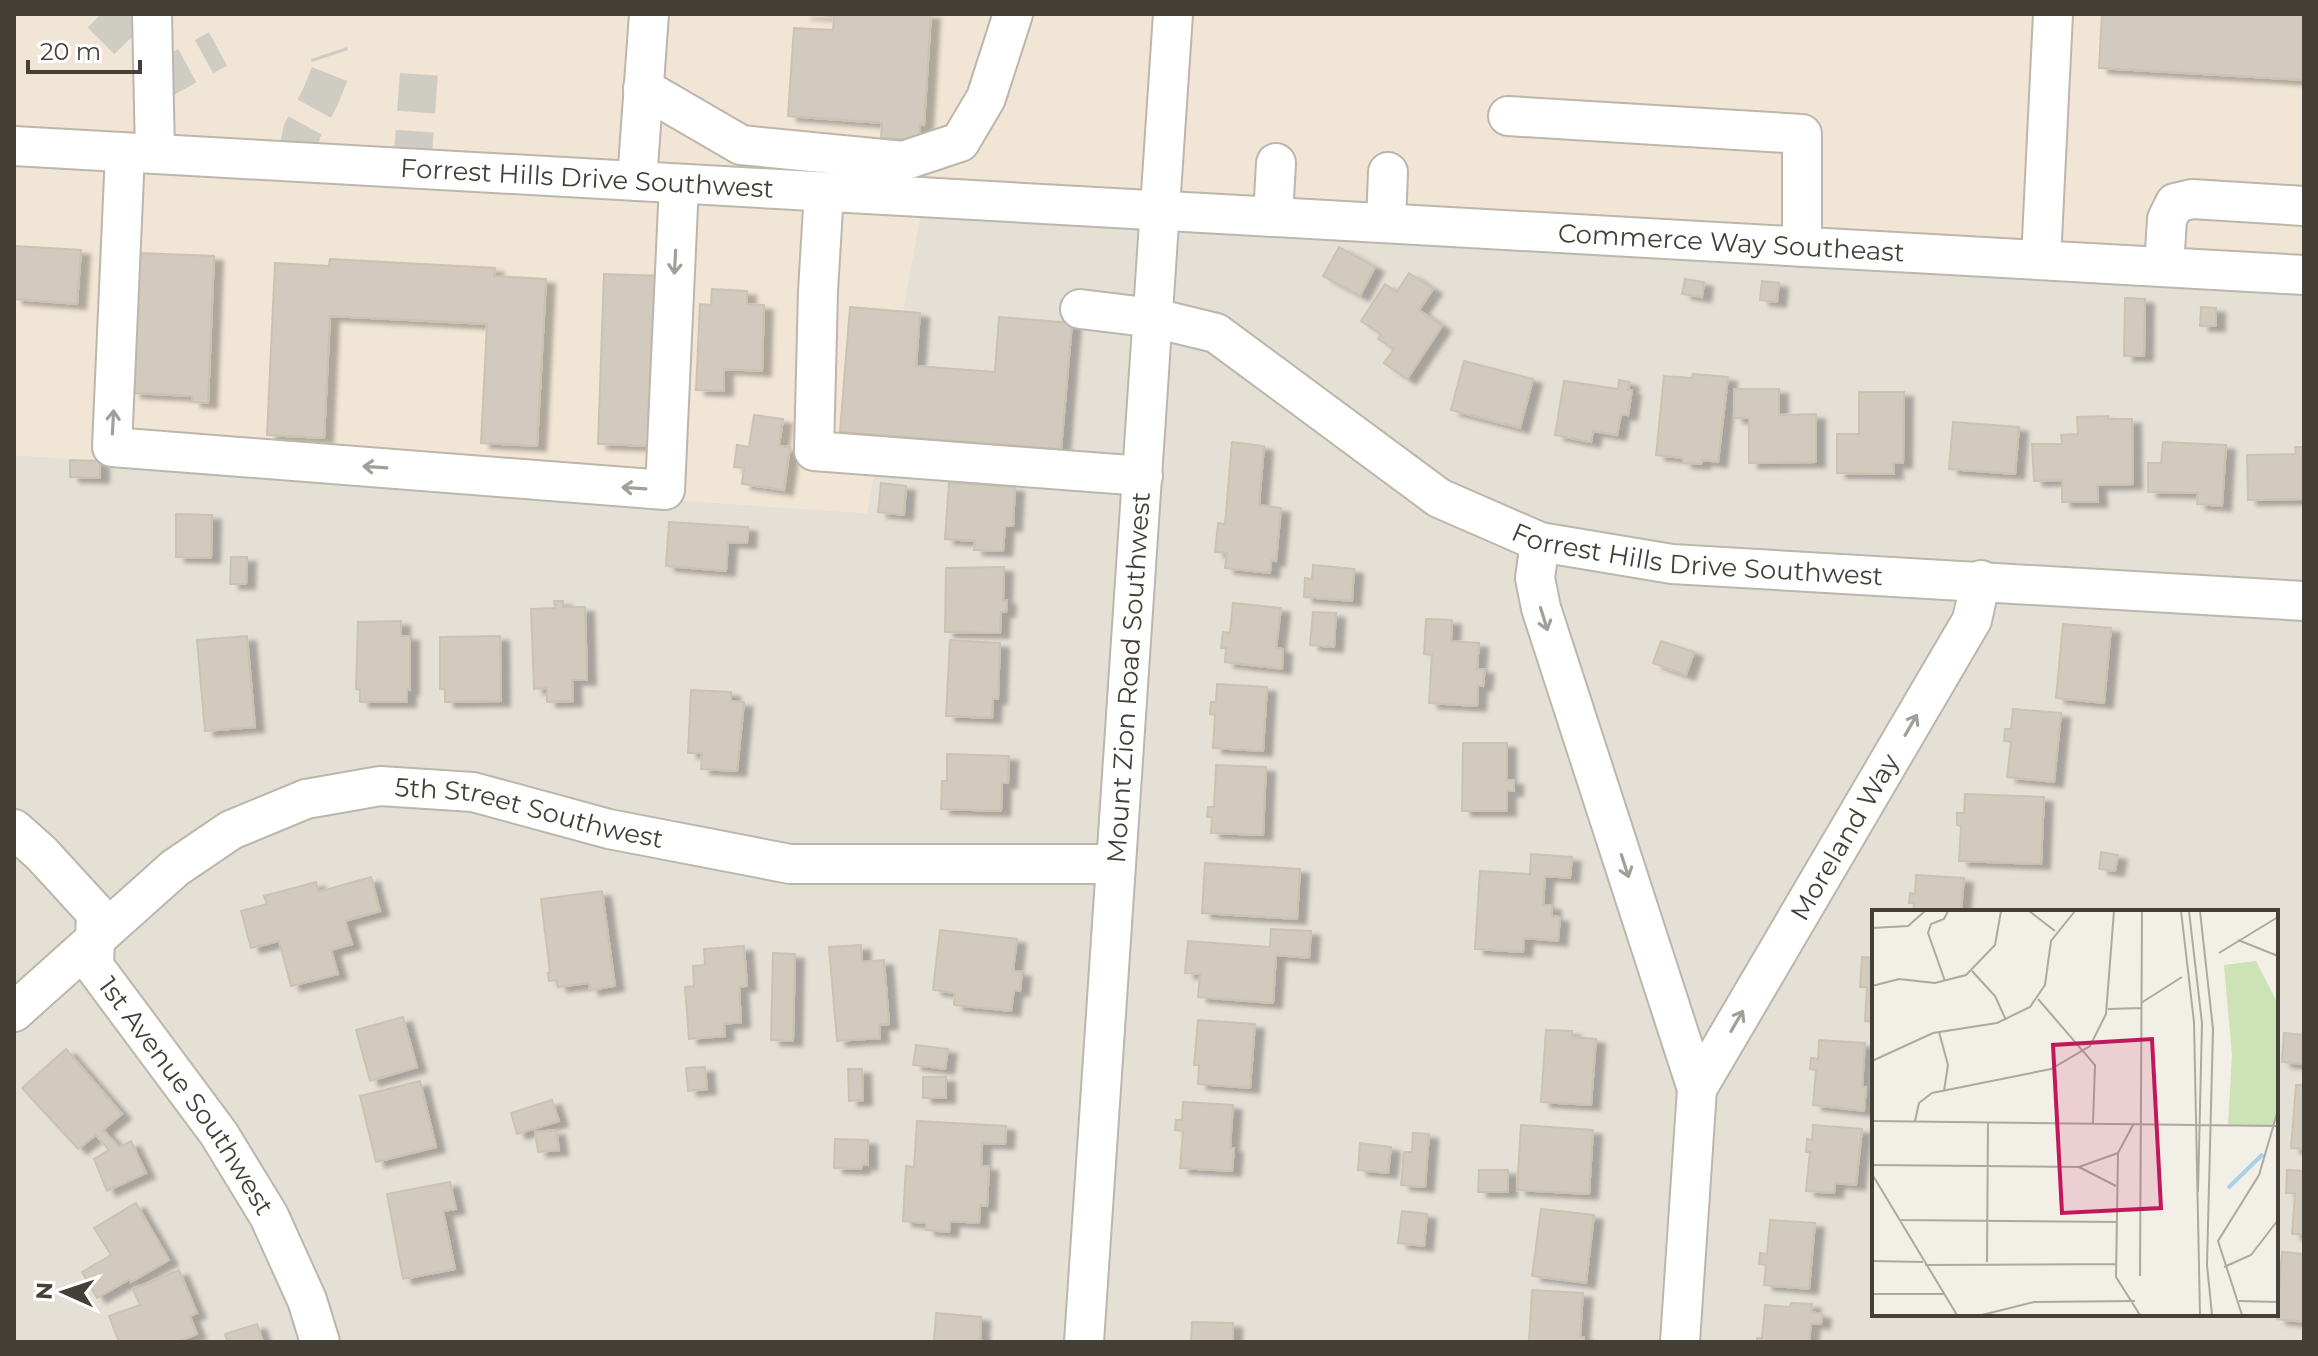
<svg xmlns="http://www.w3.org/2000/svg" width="2318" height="1356" viewBox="0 0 2318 1356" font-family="Montserrat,sans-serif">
  <defs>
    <filter id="shadow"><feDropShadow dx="9" dy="5" stdDeviation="2" flood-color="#0004"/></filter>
  </defs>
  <rect width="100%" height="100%" fill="#f2efe7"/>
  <path fill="#e5e0d6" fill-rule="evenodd" d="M923 200 2304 286V1342H14V455L866 513ZM1874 912H2276V1314H1874Z"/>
  <polygon fill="#f1e5d5" points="14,14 2304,14 2304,286 923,200 867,513 14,455"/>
  <g fill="#d2cabe" stroke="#ccc2b2" stroke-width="2" filter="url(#shadow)">
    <polygon points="802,14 931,14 924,125 920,124 920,140 881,138 882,123 788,116 794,28 833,30 834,16"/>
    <polygon points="2102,14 2304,14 2304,80 2099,68"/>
    <polygon points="14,246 81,250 77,304 14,299"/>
    <polygon points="1339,247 1375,267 1360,296 1323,276"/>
    <polygon points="137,253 214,256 208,403 192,402 192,396 132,393"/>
    <polygon points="330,259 495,268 494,276 546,279 537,446 481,443 487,324 330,316 324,438 267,435 275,263 329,266"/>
    <polygon points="1409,273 1433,289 1419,310 1442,326 1407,379 1384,363 1394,349 1378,339 1381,334 1361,321 1385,284 1397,292"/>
    <polygon points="604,274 662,276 655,446 598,444"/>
    <polygon points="1685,279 1704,282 1702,297 1682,294"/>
    <polygon points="1762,281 1779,283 1777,302 1760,300"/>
    <polygon points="712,289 747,291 747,304 764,305 762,371 724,369 724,391 696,390 700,304 711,305"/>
    <polygon points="2125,298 2145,299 2144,356 2124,356"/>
    <polygon points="850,307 920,313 916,366 995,372 999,317 1072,323 1061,449 840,432"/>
    <polygon points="2201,307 2216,308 2216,326 2200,326"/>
    <polygon points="1464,361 1533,379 1520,428 1451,410"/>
    <polygon points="1693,374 1728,377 1718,462 1702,460 1701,464 1683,463 1683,458 1656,455 1664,376 1692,378"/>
    <polygon points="1619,380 1630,382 1628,390 1632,390 1628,415 1621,414 1617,435 1593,431 1591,442 1555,435 1564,381 1618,389"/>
    <polygon points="1734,389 1779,389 1779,415 1816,414 1816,462 1749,463 1749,418 1734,418"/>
    <polygon points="1859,392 1904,392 1903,463 1893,463 1894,474 1837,473 1837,434 1859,434"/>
    <polygon points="754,415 783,419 779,446 790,447 784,490 742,484 744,468 734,467 737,445 749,447"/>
    <polygon points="2108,416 2108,419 2132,419 2133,484 2097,485 2098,502 2062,502 2062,480 2034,481 2032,444 2062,444 2061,435 2078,434 2077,417"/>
    <polygon points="1953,422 2019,427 2015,474 1949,469"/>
    <polygon points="1232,442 1264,446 1259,505 1281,508 1276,561 1271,560 1270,573 1225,568 1227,553 1215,552 1218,523 1225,524"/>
    <polygon points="2163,442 2226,445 2222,506 2197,504 2198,493 2148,492 2148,463 2161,463"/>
    <polygon points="2295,447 2304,447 2304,499 2248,500 2247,455 2296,454"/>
    <polygon points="70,460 100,461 100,478 70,477"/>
    <polygon points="881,483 906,486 904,515 878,512"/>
    <polygon points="949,483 1015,487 1013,526 1005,526 1003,551 974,550 975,541 945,539"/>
    <polygon points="176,514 212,515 211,558 176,557"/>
    <polygon points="669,522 748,527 747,543 728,542 726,571 666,566"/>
    <polygon points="231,557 247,557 246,584 230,584"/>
    <polygon points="1313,565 1354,569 1352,601 1304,597 1305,578 1312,579"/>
    <polygon points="1004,567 1003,600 1007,600 1006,612 1001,612 1000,633 945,632 946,568"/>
    <polygon points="554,601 563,601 563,607 585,607 587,680 572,680 573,701 547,702 547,688 534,689 531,609 555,608"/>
    <polygon points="1233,603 1281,608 1276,648 1283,649 1282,669 1225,662 1226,648 1221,648 1223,632 1230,633"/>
    <polygon points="1313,612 1336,613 1334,647 1310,645"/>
    <polygon points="1426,619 1452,620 1451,641 1479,643 1477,669 1485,669 1483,686 1478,685 1477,706 1429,703 1432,655 1424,654"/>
    <polygon points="401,621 401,636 410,636 410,690 407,689 407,702 360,702 360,690 356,689 358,622"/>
    <polygon points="2063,624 2111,628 2104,703 2056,698"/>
    <polygon points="247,636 255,727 205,731 197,640"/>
    <polygon points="500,636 501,701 445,702 445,689 440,689 440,637"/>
    <polygon points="950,640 1000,643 998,699 993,699 992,718 946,716"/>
    <polygon points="1661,641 1694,652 1686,675 1653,663"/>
    <polygon points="1217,684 1267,687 1263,751 1213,748 1215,715 1210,714 1211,702 1216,702"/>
    <polygon points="691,690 731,692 731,701 744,702 737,771 701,769 702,753 688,753"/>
    <polygon points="2013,709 2061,713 2054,782 2007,777 2011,742 2004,741 2005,729 2011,729"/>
    <polygon points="1463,743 1507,743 1507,780 1514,780 1514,791 1507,791 1507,811 1462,811"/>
    <polygon points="947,754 1009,756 1008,783 1002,783 1001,811 941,809 942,781 947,781"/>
    <polygon points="1216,765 1266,767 1263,835 1211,833 1212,817 1207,817 1208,807 1214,807"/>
    <polygon points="1965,794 2044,797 2041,864 1959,861 1961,826 1957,825 1957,813 1964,813"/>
    <polygon points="2101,852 2118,855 2115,871 2099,869"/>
    <polygon points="1531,854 1572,857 1570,878 1545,876 1543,905 1552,905 1552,916 1560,917 1558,941 1524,938 1523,952 1475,949 1480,871 1530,874"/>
    <polygon points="1205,863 1300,869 1297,919 1202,913"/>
    <polygon points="1916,875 1964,878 1961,912 1913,912 1914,903 1909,903 1910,893 1915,894"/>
    <polygon points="371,877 380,911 345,921 352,944 331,950 338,974 291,986 279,941 251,948 241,911 267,904 264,896 316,882 318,892"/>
    <polygon points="602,891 615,986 590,990 589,983 558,987 557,980 549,981 548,973 550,973 541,899"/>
    <polygon points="1271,929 1311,931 1309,958 1276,955 1273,1003 1198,997 1200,974 1185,973 1188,941 1270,947"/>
    <polygon points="940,930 1017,939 1013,971 1022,972 1020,991 1014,990 1011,1011 954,1005 955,993 933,990"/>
    <polygon points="861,945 862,962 884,960 889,1024 879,1025 880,1038 837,1041 829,947"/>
    <polygon points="744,946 747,986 739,987 741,1022 724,1024 725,1036 689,1039 685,987 694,986 693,966 705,965 704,949"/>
    <polygon points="773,953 795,954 793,1041 771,1040"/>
    <polygon points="1862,957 1874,958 1874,1022 1865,1021 1867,987 1860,987"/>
    <polygon points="403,1017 417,1067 370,1081 356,1030"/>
    <polygon points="1198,1020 1255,1024 1250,1088 1198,1084 1199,1065 1194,1065"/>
    <polygon points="1546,1030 1572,1031 1572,1037 1596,1039 1591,1105 1541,1102"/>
    <polygon points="2284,1033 2304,1035 2304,1064 2282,1062"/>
    <polygon points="1819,1040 1865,1043 1862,1087 1866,1087 1864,1111 1813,1105 1816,1070 1810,1069 1811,1058 1818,1059"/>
    <polygon points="916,1045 948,1049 945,1069 913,1065"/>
    <polygon points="66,1049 122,1114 103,1130 119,1147 131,1141 146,1173 107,1191 94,1159 109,1150 96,1135 78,1149 22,1088"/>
    <polygon points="705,1067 707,1089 688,1091 686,1068"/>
    <polygon points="848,1069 862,1069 863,1100 849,1101"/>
    <rect x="923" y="1077" width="23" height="21"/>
    <polygon points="420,1081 436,1147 376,1162 360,1096"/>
    <polygon points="2296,1085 2304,1085 2304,1161 2304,1149 2291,1148"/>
    <polygon points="552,1100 559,1121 517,1134 511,1113"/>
    <polygon points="1183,1102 1233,1105 1230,1148 1234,1148 1232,1171 1180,1168 1183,1131 1175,1130 1176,1120 1182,1120"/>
    <polygon points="917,1121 1006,1126 1005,1144 982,1143 981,1166 989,1166 987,1206 980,1205 979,1223 950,1221 949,1232 926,1230 926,1223 903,1221 906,1166 914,1167"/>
    <polygon points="1521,1125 1593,1130 1589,1194 1517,1190"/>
    <polygon points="1813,1125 1862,1129 1856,1185 1835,1183 1834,1193 1806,1191 1810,1152 1806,1152 1807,1139 1812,1140"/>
    <polygon points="556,1130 559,1150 538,1152 535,1132"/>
    <polygon points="1413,1133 1429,1134 1425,1187 1401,1185 1404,1152 1412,1152"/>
    <polygon points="835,1139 868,1140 868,1165 862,1164 861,1169 834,1168"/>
    <polygon points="1360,1143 1391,1147 1388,1173 1358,1170"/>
    <polygon points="1479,1170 1508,1170 1508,1192 1478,1192"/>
    <polygon points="2287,1170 2304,1171 2304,1234 2292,1234 2295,1193 2286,1193"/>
    <polygon points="450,1182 456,1209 443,1211 455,1269 403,1279 387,1194"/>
    <polygon points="136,1203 169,1260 131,1282 130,1279 97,1298 82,1272 111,1255 94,1228"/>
    <polygon points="1541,1209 1594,1215 1586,1283 1532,1276"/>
    <polygon points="1402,1211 1427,1214 1424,1246 1398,1243"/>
    <polygon points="1770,1220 1815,1223 1809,1289 1764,1285 1766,1265 1759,1264 1760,1253 1767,1254"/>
    <polygon points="2282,1252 2304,1254 2304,1322 2277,1319"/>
    <polygon points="179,1270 197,1313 190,1316 197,1334 177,1342 119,1342 109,1316 140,1305 133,1289"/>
    <polygon points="1532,1290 1583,1293 1580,1337 1584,1337 1584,1342 1529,1342"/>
    <polygon points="1791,1303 1812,1304 1811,1312 1822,1314 1821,1324 1811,1323 1809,1342 1757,1342 1757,1338 1762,1338 1765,1305 1790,1307"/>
    <polygon points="936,1313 981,1317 980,1340 985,1342 934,1342"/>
    <polygon points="1192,1322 1233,1323 1233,1342 1191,1342"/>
    <polygon points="257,1324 263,1342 227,1342 225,1334"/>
  </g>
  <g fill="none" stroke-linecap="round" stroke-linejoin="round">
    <g stroke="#cfccc4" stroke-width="38" stroke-dasharray="38 19" stroke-linecap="butt">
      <polyline points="101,14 128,41 153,52"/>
      <polyline points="154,84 218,49"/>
      <polyline points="296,162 302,131 320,98 333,65 329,53"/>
      <polyline points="412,169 419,72"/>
    </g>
    <defs>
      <g id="minor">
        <polyline points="152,14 155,154"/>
        <polyline points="643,88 741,145 903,161 960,142 986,98 1013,14"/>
        <polyline points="1508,116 1802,134 1802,247"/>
        <path id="s1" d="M14 146 2304 275"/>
        <polyline points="125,153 112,447 665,490 679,184"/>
        <polyline points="637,181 649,14"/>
        <polyline points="824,192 818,291 814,451 1143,476"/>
        <polyline points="1273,217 1276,163"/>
        <polyline points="1386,223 1388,172"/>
        <polyline points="2041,260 2053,14"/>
        <polyline points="2164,267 2167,219 2175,203 2192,199 2304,206"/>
        <path id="s2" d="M1080 309 1154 318 1216 333 1439 498 1540 542 1672 564 2304 601"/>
        <polyline points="1540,542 1535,578 1541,608 1697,1089 1680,1342"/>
        <path id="s3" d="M14 829 41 853 96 913 94 966 219 1134 269 1216 307 1300 320 1342"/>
        <path id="s4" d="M14 1012 175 868 231 830 306 799 380 786 473 792 609 829 790 864H1116"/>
        <path id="s5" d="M1697 1089 1972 620 1981 580"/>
        <path id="s6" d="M1084 1342 1173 14"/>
      </g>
    </defs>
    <use href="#minor" stroke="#bcb6ab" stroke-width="42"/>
    <use href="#minor" stroke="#fff" stroke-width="38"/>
  </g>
  <defs><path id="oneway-shaft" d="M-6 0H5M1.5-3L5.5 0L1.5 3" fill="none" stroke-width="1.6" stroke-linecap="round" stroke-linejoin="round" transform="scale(2)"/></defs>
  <g stroke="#a29f9b">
    <use href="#oneway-shaft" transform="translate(675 262) rotate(93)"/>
    <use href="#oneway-shaft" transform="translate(113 422) rotate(-87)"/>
    <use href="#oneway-shaft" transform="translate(375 467) rotate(-176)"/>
    <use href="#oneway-shaft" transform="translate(634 488) rotate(-176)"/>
    <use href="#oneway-shaft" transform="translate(1544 619) rotate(73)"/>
    <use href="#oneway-shaft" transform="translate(1911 725) rotate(-60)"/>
    <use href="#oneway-shaft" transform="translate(1625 866) rotate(72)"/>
    <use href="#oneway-shaft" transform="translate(1737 1021) rotate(-60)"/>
  </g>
  <g text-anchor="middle" stroke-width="6" stroke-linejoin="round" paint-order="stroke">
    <g font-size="26" fill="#443f37" stroke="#fff">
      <text dy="9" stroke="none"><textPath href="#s1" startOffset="574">Forrest Hills Drive Southwest</textPath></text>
      <text dy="9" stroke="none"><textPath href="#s1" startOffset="1720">Commerce Way Southeast</textPath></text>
      <text dy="9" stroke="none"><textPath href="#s2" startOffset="684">Forrest Hills Drive Southwest</textPath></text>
      <text dy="9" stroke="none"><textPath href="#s6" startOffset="666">Mount Zion Road Southwest</textPath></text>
      <text dy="9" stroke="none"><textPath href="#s4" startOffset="592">5th Street Southwest</textPath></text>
      <text dy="9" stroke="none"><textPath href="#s5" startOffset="292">Moreland Way</textPath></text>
      <text dy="9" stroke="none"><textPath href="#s3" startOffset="330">1st Avenue Southwest</textPath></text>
    </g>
  </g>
  <g transform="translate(1872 910)">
    <rect width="406" height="406" fill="#f2efe7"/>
    <path d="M384 51 406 94V199L400 217 356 215 360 145 352 55Z" fill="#cde2b5"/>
    <path fill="none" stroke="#aacfe8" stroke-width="4" d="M356 278 391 244"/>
    <path fill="none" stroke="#aca9a1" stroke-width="2" d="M157 1 183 21M309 1 322 112 328 405M317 1 330 113 326 282M328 1 341 119 335 355 340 405M0 18 36 16 53 1M366 30 406 46M347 43 406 7M100 61 123 86 134 110M73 71 56 23 59 14 72 9 76 1M0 76 27 69 63 73 94 65 123 35 129 1M166 89 223 155 221 213M269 93 310 67M236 99 269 98M67 122 76 155 72 181M0 151 61 123 125 113 158 97 173 75 179 31 203 1M0 211 406 216M43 211 47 193 60 183 179 159 218 136 234 104 242 1M261 215 246 243 244 367 268 405M0 255 207 257 246 243M207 257 244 276M0 264 85 405M27 310 245 312M0 351 51 352M115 352 116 212M53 355 244 354M352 357 379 345 406 310M268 366 270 1M0 384H72M367 391 406 392M110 405 162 392 263 391M370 405 346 331 387 265 406 200"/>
    <path fill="#c2185b" fill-opacity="0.15" stroke="#c2185b" stroke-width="4" d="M280 129 289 298 190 303 181 135Z"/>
    <rect width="406" height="406" fill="none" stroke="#443f37" stroke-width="4"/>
  </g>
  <rect width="2318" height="1356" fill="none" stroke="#443f37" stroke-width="32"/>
  <g transform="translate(64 1292) rotate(273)" stroke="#ffffff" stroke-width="6" paint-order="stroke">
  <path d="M0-6L14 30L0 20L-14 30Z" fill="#443f37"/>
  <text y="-12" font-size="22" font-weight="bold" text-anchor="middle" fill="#443f37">N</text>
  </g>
  <path d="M28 60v12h112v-12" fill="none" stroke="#443f37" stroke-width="4"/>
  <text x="40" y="60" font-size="24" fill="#443f37" stroke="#ffffff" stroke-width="6" paint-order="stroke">20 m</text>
</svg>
